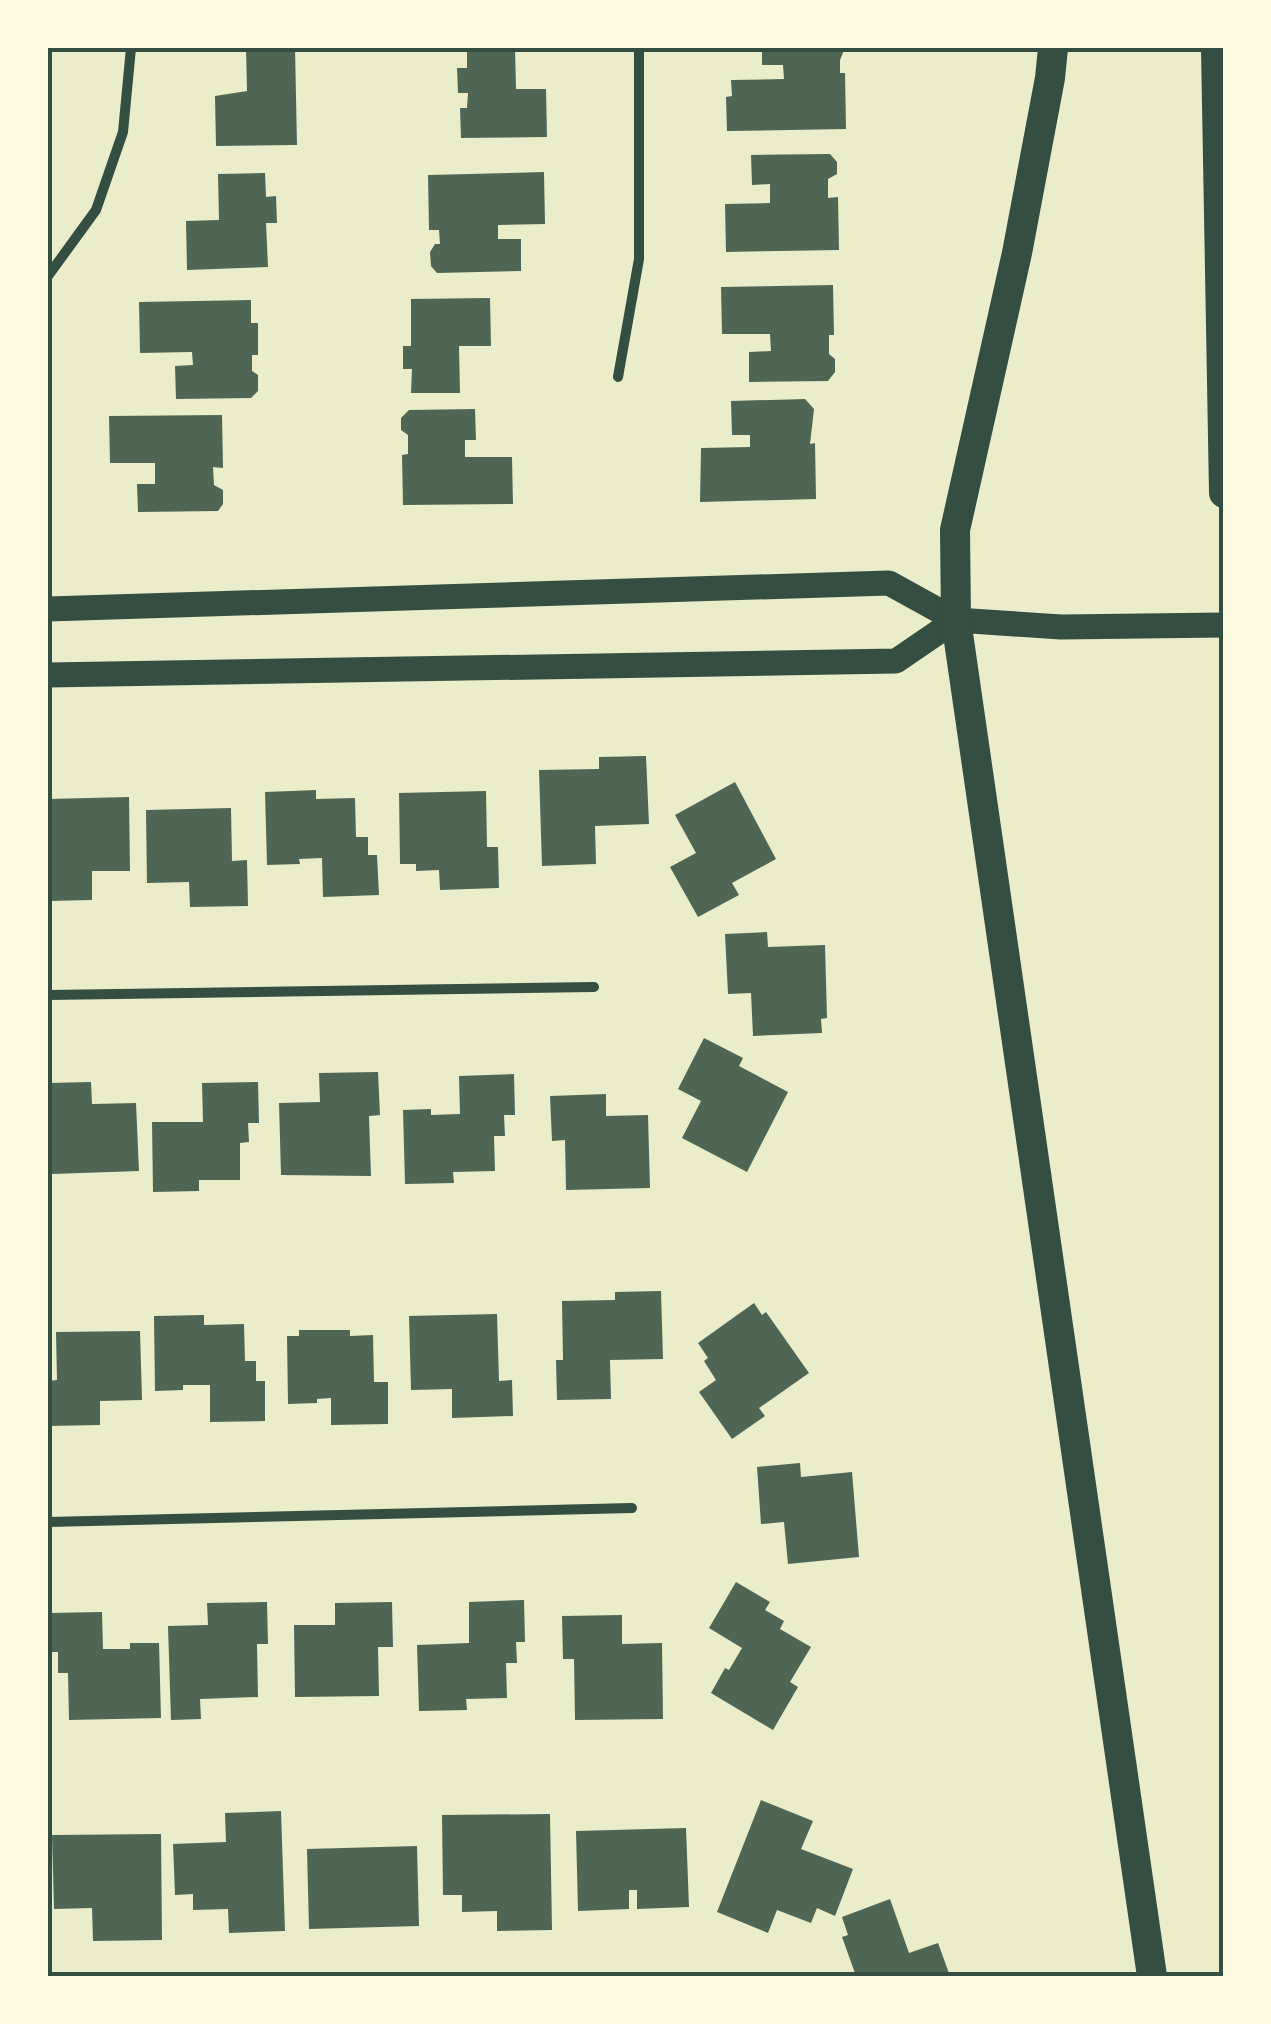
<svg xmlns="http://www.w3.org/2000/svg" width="1271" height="2024" viewBox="0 0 1271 2024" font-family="'Source Sans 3',sans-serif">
  <rect width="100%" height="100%" fill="#e9edc9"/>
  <g fill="#4f6655">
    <polygon points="246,48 295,48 297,145 216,146 215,96 247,91"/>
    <polygon points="467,48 515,48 516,89 546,89 547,137 461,138 460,108 467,108 468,93 458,93 457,68 467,68"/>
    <polygon points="762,48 845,48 840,60 840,73 845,73 846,129 727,131 726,97 732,96 731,80 784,79 783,65 762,65"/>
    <polygon points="830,154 837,162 837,174 828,179 828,198 838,197 839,250 726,252 725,204 770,203 770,184 752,185 751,155"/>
    <polygon points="544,172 545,224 498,225 498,239 521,239 521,271 437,273 431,266 430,252 435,244 440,244 439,230 429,230 428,175"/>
    <polygon points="265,173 266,197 276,196 277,223 266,223 268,267 187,270 186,221 219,220 218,174"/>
    <polygon points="833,285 834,335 829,335 829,354 835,359 835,372 828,381 749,382 749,352 771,351 770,334 722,334 721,287"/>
    <polygon points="490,298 491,346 459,346 460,393 411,393 412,369 403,369 403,346 411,346 411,299"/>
    <polygon points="251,300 251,323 258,323 258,355 252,355 252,371 258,375 258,391 251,398 176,399 175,366 193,365 192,352 140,353 139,302"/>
    <polygon points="805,399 814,409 810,444 815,443 816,499 700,502 701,448 750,447 750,435 732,435 731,401"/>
    <polygon points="475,409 476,440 465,440 465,457 512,457 513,504 403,505 402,455 408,454 408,435 401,430 401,418 409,410"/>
    <polygon points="222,415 223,468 213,467 214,485 223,490 223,504 218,511 138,512 137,484 155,484 155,463 110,463 109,416"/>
    <polygon points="646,756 649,824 595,826 596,864 542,866 539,770 599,769 599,757"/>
    <polygon points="735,782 776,859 732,883 739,895 698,917 670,867 696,853 675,815"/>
    <polygon points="316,790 316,799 355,798 356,837 368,837 368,855 377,855 379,895 323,897 322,858 299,859 300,864 267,865 265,792"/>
    <polygon points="486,791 487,847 498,847 499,888 440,890 439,870 416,871 416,864 400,864 399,793"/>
    <polygon points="129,797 130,871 92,871 92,900 48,901 48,799"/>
    <polygon points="231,808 232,861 247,860 248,906 190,907 189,882 147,883 146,810"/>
    <polygon points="767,932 768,947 825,945 827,1018 821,1019 822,1033 753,1036 751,993 728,994 725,934"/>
    <polygon points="704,1038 743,1058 739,1066 788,1092 747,1172 682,1138 701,1101 678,1089"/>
    <polygon points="378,1072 380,1115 369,1116 371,1176 281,1175 279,1103 320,1102 319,1073"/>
    <polygon points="514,1074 515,1115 504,1115 505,1136 494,1136 495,1171 453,1172 454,1183 405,1184 403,1110 431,1109 431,1115 460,1114 459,1076"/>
    <polygon points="91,1082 92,1104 136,1103 139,1171 52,1174 48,1083"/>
    <polygon points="258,1082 259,1123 248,1123 249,1142 240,1143 240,1180 199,1180 199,1191 153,1192 152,1122 203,1122 202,1083"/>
    <polygon points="606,1094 606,1116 648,1115 650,1188 566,1190 565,1140 552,1141 550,1096"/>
    <polygon points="661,1291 663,1359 610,1360 611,1399 557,1400 556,1360 563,1360 562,1301 615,1300 615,1292"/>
    <polygon points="754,1303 762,1315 766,1312 809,1373 759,1408 765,1416 732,1439 699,1392 716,1380 704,1361 708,1358 698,1343"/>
    <polygon points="497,1314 499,1381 512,1380 513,1416 452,1418 452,1389 411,1390 409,1316"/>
    <polygon points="204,1315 204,1325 244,1324 245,1361 256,1361 256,1381 265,1381 265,1421 210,1422 210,1385 183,1385 183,1390 155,1391 154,1316"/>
    <polygon points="299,1330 350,1330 350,1336 373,1335 374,1382 388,1382 388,1424 331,1425 331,1398 317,1399 317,1403 288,1404 287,1336 299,1336"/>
    <polygon points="140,1331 142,1400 100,1401 100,1425 48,1426 48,1381 57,1380 56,1332"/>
    <polygon points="800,1463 801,1477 852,1472 859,1557 788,1564 784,1522 761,1524 757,1467"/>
    <polygon points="736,1582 770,1602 765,1610 784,1621 780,1629 811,1647 790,1682 798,1687 773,1730 711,1693 725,1668 729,1670 742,1648 709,1628"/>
    <polygon points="524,1600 525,1642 516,1642 517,1663 506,1663 507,1698 466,1699 467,1710 419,1711 417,1645 469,1643 469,1602"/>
    <polygon points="267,1602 268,1644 257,1644 258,1697 200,1699 201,1719 171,1720 168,1626 208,1625 207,1603"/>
    <polygon points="392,1602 393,1647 378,1647 379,1696 295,1697 294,1625 335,1625 335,1603"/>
    <polygon points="102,1612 103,1649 130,1649 130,1643 159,1643 161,1718 69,1720 68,1673 58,1673 58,1652 48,1652 48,1613"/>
    <polygon points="622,1615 622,1644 662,1643 663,1719 575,1720 574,1659 563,1659 562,1616"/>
    <polygon points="761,1800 813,1821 801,1849 853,1869 835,1916 817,1908 811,1923 777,1910 768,1933 717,1912"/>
    <polygon points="281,1811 285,1931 229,1933 228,1909 193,1910 193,1894 175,1895 173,1844 226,1842 225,1813"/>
    <polygon points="550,1814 552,1930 497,1931 497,1911 462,1912 462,1895 443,1895 442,1815"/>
    <polygon points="686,1828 689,1907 637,1909 637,1890 629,1890 629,1909 578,1911 576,1831"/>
    <polygon points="161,1834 162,1940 93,1941 92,1908 54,1909 52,1835"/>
    <polygon points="417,1846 419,1926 309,1929 307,1849"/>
    <polygon points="890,1899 909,1953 938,1943 950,1976 856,1976 842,1937 848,1935 842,1917"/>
  </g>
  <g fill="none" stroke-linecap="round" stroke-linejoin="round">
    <g stroke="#344e41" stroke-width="10">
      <polyline points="48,276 96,210 123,132 131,48"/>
      <polyline points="618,377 639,259 639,48"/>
      <polyline points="48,995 594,987"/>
      <polyline points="48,1522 632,1508"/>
    </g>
    <g stroke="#344e41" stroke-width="25">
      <polyline points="48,609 889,583 956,620 1061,627 1224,625"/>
      <polyline points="48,675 896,661 956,620"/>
    </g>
    <g stroke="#344e41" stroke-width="30">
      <polyline points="1053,48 1050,78 1017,253 955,530 956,620 1152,1976"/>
      <polyline points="1216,48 1224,493"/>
    </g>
  </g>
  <rect width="1271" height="2024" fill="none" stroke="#fefae0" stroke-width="100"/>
  <rect x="50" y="50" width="1171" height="1924" fill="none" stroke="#344e41" stroke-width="4"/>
</svg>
